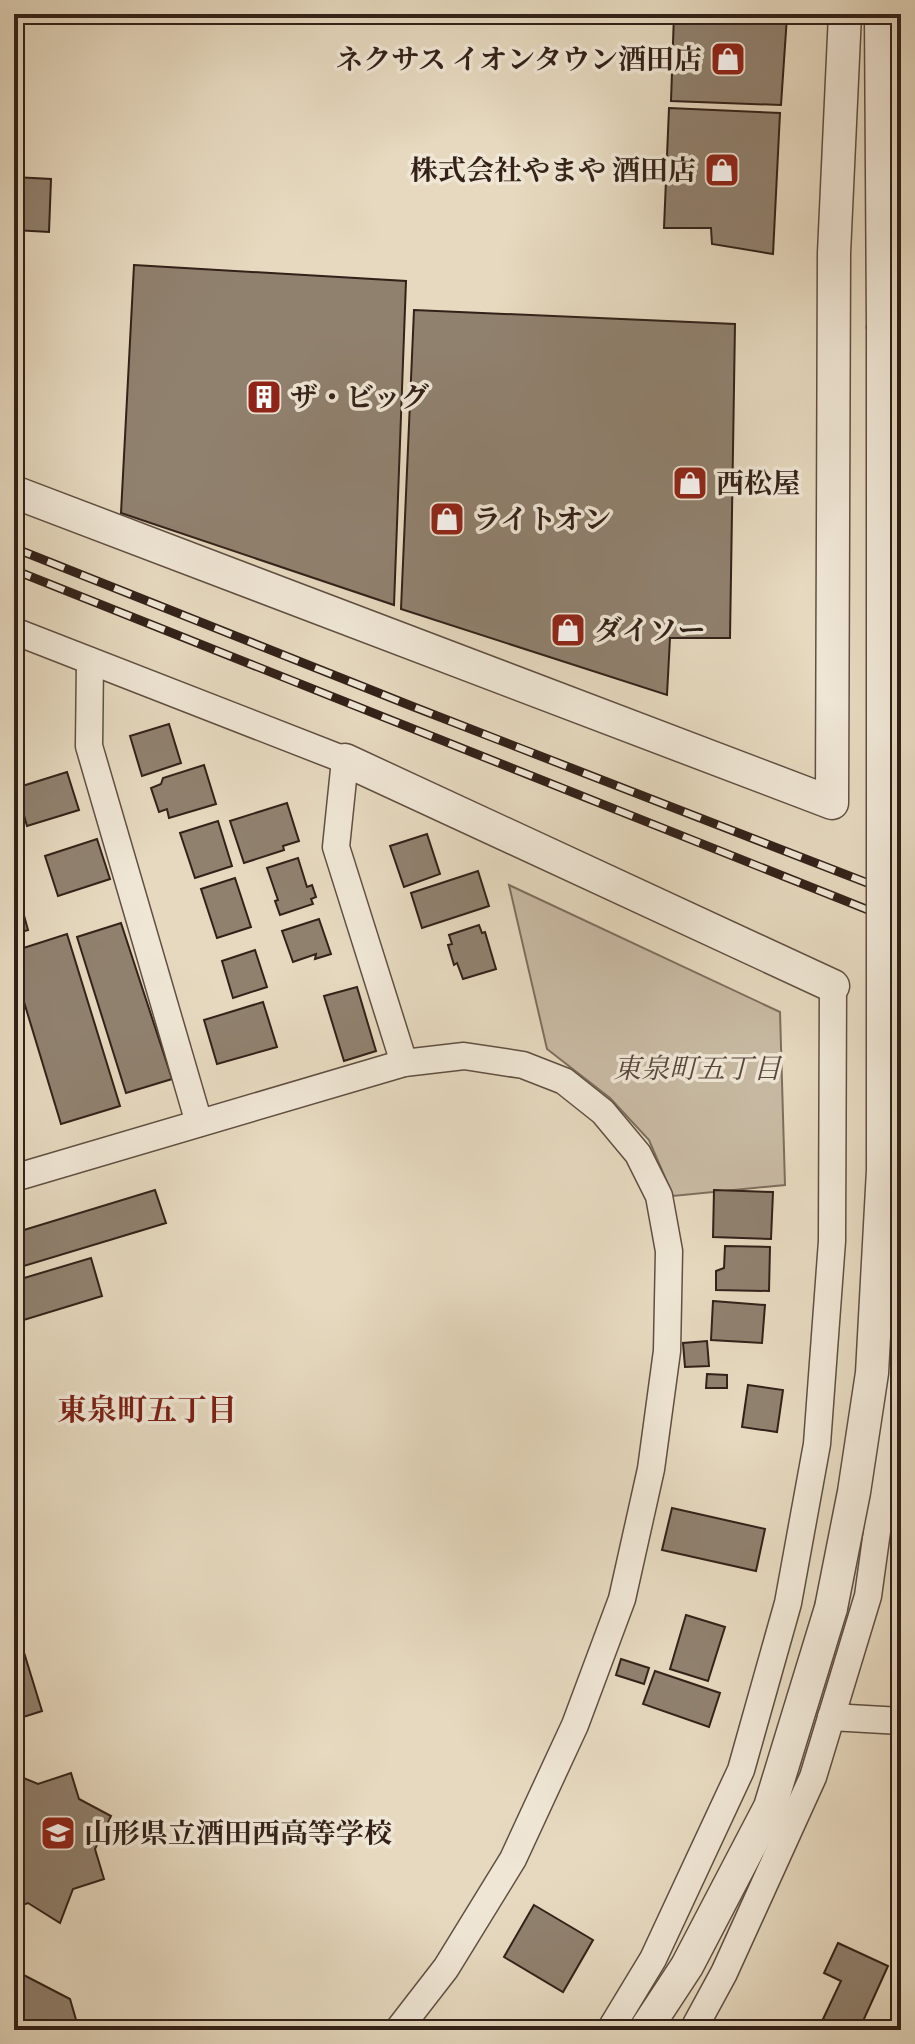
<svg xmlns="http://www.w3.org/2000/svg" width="915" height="2044" viewBox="0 0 915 2044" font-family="'IM FELL Double Pica','Noto Serif JP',serif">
  <rect width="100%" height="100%" fill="#e6d9bf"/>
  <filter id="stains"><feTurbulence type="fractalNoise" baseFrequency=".0025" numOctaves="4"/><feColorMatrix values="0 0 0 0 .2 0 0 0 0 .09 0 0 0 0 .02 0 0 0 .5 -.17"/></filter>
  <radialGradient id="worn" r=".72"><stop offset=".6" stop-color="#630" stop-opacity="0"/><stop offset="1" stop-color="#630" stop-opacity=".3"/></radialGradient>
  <polygon fill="#c8baa3" stroke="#7e6e5e" stroke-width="2" points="509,885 780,1012 785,1185 673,1196 649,1140 610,1098 547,1049"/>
  <g fill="#90816f" stroke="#332119" stroke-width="2">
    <polygon points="674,14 787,16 781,105 671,101"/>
    <polygon points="669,108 780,113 773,254 712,244 711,228 664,228"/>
    <polygon points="14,177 51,179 49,232 14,230"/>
    <polygon points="134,265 406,281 394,605 121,513"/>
    <polygon points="414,310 735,324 730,638 670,638 667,695 401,609"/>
    <polygon points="169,724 181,763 142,776 130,736"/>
    <polygon points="204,765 216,804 169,818 167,809 159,812 151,788 161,784 163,778"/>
    <polygon points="67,772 79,810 27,826 16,788"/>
    <polygon points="287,803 299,841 283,846 284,850 244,863 230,821"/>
    <polygon points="218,821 232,866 195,878 180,833"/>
    <polygon points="427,834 440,874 404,887 390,846"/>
    <polygon points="97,839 110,879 58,896 45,856"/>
    <polygon points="298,858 307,887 312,885 316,897 311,899 313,904 280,915 275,901 278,900 267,868"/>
    <polygon points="478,871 489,906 422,928 411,893"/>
    <polygon points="235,878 251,927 217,938 201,889"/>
    <polygon points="14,879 28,930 14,934"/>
    <polygon points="319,919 331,954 315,959 316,954 293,962 282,931"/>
    <polygon points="121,923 172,1079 126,1093 77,937"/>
    <polygon points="479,925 482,933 485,932 496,969 463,979 457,963 454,965 448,945 452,944 449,935"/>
    <polygon points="67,934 120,1106 61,1124 14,969 14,951"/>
    <polygon points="255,950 267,987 233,998 222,961"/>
    <polygon points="357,987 376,1051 344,1061 324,996"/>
    <polygon points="263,1002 277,1047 217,1064 204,1020"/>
    <polygon points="155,1190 166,1223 14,1269 14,1233"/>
    <polygon points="714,1190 773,1192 771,1239 713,1237"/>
    <polygon points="725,1246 770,1247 769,1291 716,1290 716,1271 724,1268"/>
    <polygon points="91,1258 102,1296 14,1323 14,1281"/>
    <polygon points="713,1301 765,1305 762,1343 711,1340"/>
    <polygon points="707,1341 709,1366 685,1367 683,1343"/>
    <polygon points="707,1374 727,1375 727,1388 706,1388"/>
    <polygon points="748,1385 783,1390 777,1432 742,1427"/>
    <polygon points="672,1508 765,1529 756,1571 662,1550"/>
    <polygon points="686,1615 725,1627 708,1681 670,1669"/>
    <polygon points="14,1620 42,1711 14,1720"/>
    <polygon points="897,1640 901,1640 901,1683 898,1683"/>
    <polygon points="621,1659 649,1668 644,1684 616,1675"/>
    <polygon points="655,1671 720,1693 709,1727 643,1704"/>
    <polygon points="71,1773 79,1799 111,1816 95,1849 104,1879 73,1889 60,1923 28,1903 14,1908 14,1774 38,1784"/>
    <polygon points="534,1905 593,1940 563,1992 504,1957"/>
    <polygon points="838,1943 888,1966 859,2030 847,2030 823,2019 841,1981 824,1973"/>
    <polygon points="14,1970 70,1999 79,2030 14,2030"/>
  </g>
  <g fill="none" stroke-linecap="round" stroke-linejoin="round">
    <defs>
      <g id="minor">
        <polyline points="14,631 345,760 336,847 404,1063"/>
        <polyline points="90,661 89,746 199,1123"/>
        <polyline points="14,1178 404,1063 464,1056 523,1065 564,1081 603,1112 638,1154 659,1196 669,1251 667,1351 651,1469 622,1599 575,1725 513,1859 446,1968 398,2030"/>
        <polyline points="831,1717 901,1721"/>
        <polyline points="610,2030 653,1959 741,1770 788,1603 817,1444 832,1241 833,986"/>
        <polyline points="693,2030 724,1973 813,1777 868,1596 901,1358"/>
      </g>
      <g id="tertiary">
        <polyline points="881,14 883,326"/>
        <polyline points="14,492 832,803 834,253 845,14"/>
        <polyline points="345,760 833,986"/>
        <polyline points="645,2030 687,1966 770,1807 831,1608"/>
      </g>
    </defs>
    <use href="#minor" stroke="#604f42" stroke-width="29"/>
    <use href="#tertiary" stroke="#604f42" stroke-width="35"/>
    <use href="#minor" stroke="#efe6d5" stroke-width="26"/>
    <use href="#tertiary" stroke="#efe6d5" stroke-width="32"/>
    <defs>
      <g id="rail">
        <polyline points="14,548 414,707 901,896"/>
        <polyline points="14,570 901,923"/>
      </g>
    </defs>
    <use href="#rail" stroke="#332119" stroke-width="9"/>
    <use href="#rail" stroke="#efe6d5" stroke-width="6" stroke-dasharray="18" stroke-linecap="butt"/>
    <defs>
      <polyline id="tertiary-bridge" points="831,1608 854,1492 872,1373 883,1170 883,326"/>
    </defs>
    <use href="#tertiary-bridge" stroke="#604f42" stroke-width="35" stroke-linecap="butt"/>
    <use href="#tertiary-bridge" stroke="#efe6d5" stroke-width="32"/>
  </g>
  <defs>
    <symbol id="shop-square" viewBox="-11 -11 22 22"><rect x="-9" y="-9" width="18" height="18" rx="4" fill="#8f2418" stroke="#efe6d5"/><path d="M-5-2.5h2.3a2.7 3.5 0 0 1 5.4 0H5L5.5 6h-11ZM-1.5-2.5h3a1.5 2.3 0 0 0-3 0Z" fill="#fff"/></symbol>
    <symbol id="building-square" viewBox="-11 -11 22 22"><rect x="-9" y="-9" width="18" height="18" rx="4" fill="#8f2418" stroke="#efe6d5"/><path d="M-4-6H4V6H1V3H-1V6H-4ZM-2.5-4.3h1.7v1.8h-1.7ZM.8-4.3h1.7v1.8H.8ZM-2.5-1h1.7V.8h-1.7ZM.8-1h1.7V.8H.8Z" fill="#fff"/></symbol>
    <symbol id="school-square" viewBox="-11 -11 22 22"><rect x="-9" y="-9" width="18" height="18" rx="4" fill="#8f2418" stroke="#efe6d5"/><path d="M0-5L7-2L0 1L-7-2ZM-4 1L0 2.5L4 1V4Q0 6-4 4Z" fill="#fff"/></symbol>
  </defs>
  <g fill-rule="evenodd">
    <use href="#shop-square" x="708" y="39" width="40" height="40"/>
    <use href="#shop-square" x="702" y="150" width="40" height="40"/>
    <use href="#building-square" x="244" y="377" width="40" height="40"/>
    <use href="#shop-square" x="670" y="463" width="40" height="40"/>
    <use href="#shop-square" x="427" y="499" width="40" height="40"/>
    <use href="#shop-square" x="548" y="610" width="40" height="40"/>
    <use href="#school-square" x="38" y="1813" width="40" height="40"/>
  </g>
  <g text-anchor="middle" stroke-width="7" stroke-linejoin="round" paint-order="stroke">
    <g font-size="28" font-weight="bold" fill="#332119" stroke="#efe6d5" text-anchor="start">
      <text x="702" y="69" text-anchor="end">ネクサス イオンタウン酒田店</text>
      <text x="696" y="180" text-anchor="end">株式会社やまや 酒田店</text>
      <text x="290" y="407">ザ・ビッグ</text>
      <text x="716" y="493">西松屋</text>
      <text x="473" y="529">ライトオン</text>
      <text x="594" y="640">ダイソー</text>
      <text x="84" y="1843">山形県立酒田西高等学校</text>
    </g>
    <g font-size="28" font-style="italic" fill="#58473c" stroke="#efe6d5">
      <text x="697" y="1078">東泉町五丁目</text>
    </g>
    <g font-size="30" font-weight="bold" fill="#7a1f14" stroke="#efe6d5">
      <text x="147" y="1420">東泉町五丁目</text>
    </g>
  </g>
  <rect width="915" height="2044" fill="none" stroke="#e6d9bf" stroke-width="48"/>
  <rect x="16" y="16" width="883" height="2012" fill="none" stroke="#332119" stroke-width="4"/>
  <rect x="24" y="24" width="867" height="1996" fill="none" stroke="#332119" stroke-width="2"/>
  <rect width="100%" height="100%" filter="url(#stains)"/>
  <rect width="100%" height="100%" fill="url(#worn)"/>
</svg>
